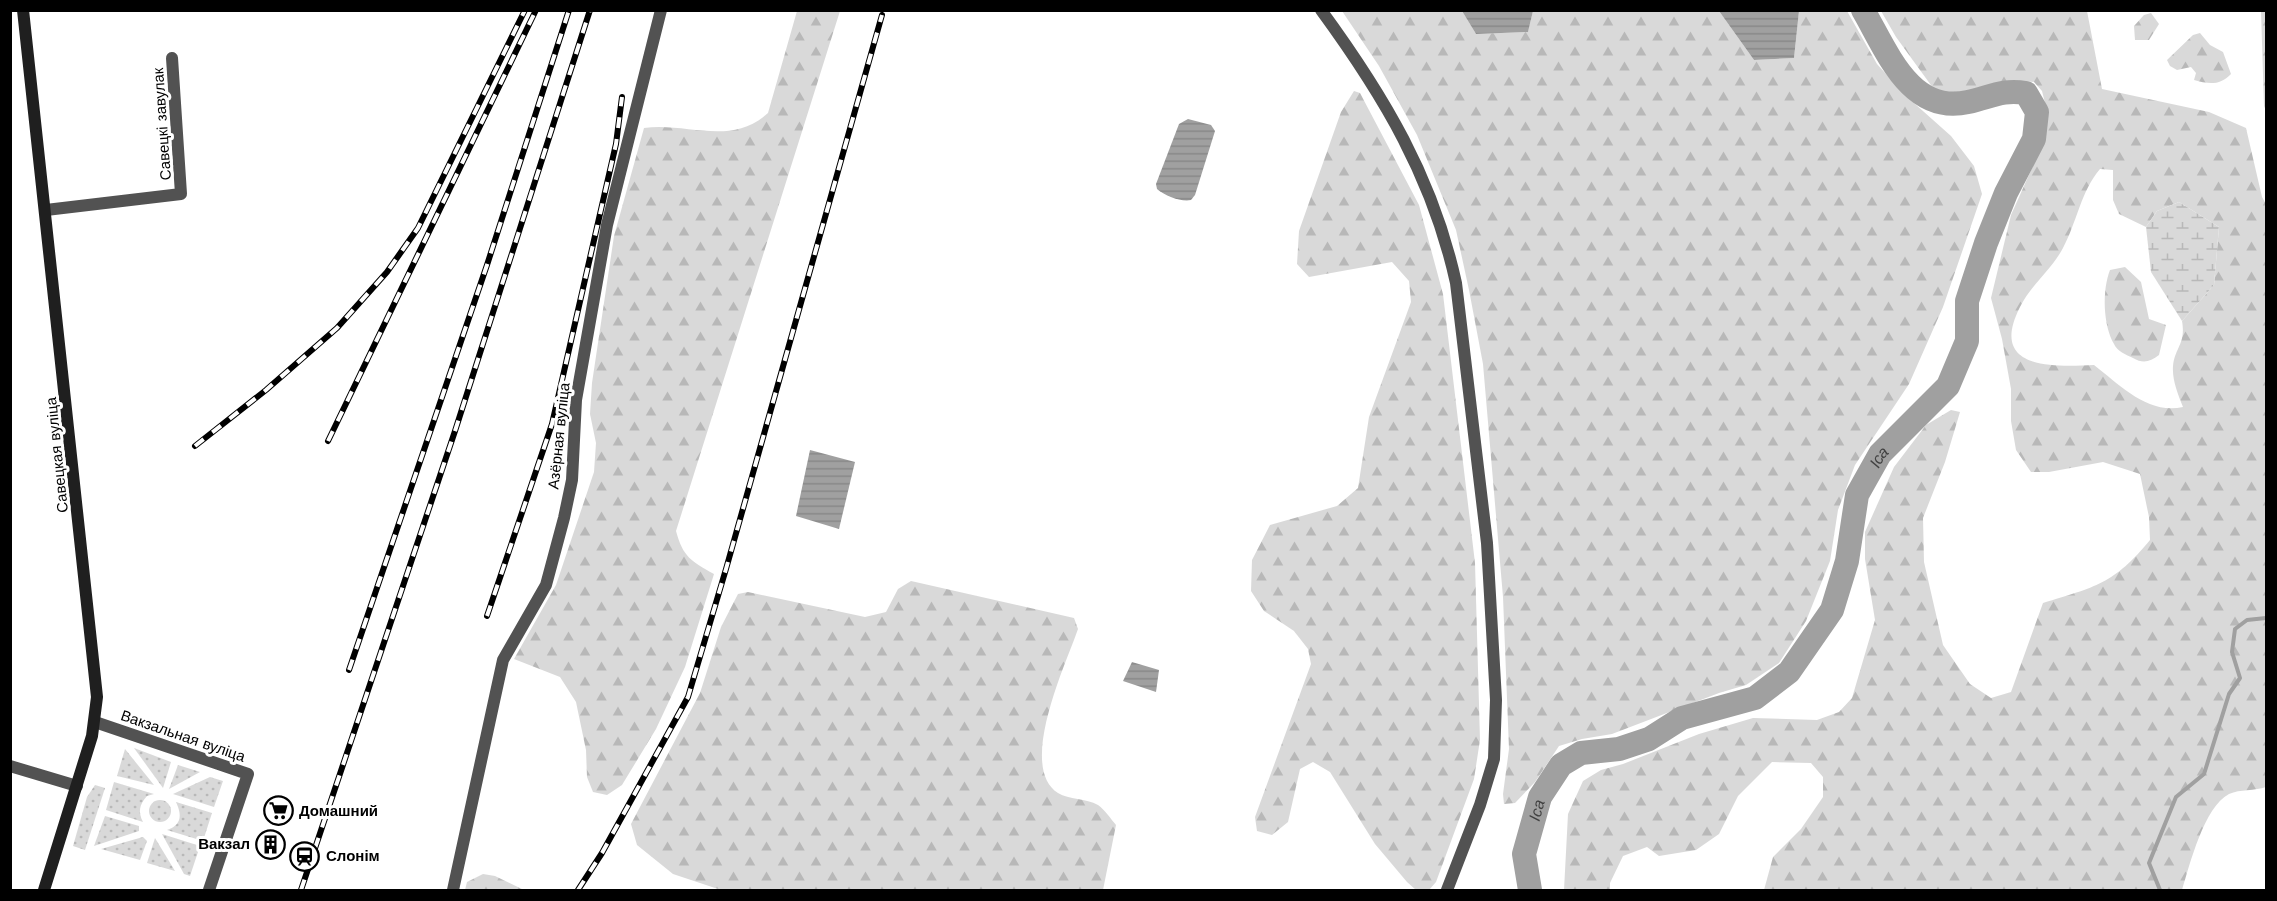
<svg xmlns="http://www.w3.org/2000/svg" width="2277" height="901" viewBox="0 0 2277 901" font-family="'Work Sans',sans-serif">
  <defs>
    <pattern id="grass-dots" width="8" height="8" patternUnits="userSpaceOnUse" patternTransform="scale(1.5)"><rect width="8" height="8" fill="#d9d9d9"/><path d="M2 2h.1M6 6h.1" fill="none" stroke="#b8b8b8" stroke-width="1.8" stroke-linecap="round"/></pattern>
    <pattern id="forest-firs" width="22" height="20" patternUnits="userSpaceOnUse" patternTransform="scale(1.5)"><rect width="22" height="20" fill="#d9d9d9"/><path d="M5 1l3.5 6h-7zM16 11l3.5 6h-7z" fill="#b8b8b8"/></pattern>
    <pattern id="wetland-marsh" width="20" height="14" patternUnits="userSpaceOnUse" patternTransform="scale(1.5)"><rect width="20" height="14" fill="#d9d9d9"/><path d="M1 5h8M5 5V1M11 12h8M15 12V8" fill="none" stroke="#b8b8b8"/></pattern>
    <pattern id="water-rules" width="6" height="5" patternUnits="userSpaceOnUse" patternTransform="scale(1.5)"><rect width="6" height="5" fill="#a0a0a0"/><path d="M0 2.5h6" fill="none" stroke="#888"/></pattern>
  </defs>
  <rect width="100%" height="100%" fill="#fff"/>
  <g fill="url(#grass-dots)">
    <polygon points="134,748 171,762 163,788"/>
    <polygon points="125,749 154,785 117,776"/>
    <polygon points="178,765 200,772 169,789"/>
    <polygon points="210,777 223,781 214,807 173,794"/>
    <path d="M114 782 154 794 147 796C139 805 138 812 143 822L106 810Z"/>
    <polygon points="95,785 105,788 85,850 73,846 87,797"/>
    <circle cx="160" cy="811" r="11"/>
    <path d="M176 802 212 813 203 841 167 830C182 825 182 815 176 802Z"/>
    <polygon points="105,816 139,826 139,831 94,846"/>
    <polygon points="162,834 200,846 190,876 184,874"/>
    <polygon points="143,837 147,841 140,860 101,849"/>
    <polygon points="155,838 175,871 147,863"/>
  </g>
  <g fill="url(#forest-firs)" fill-rule="evenodd">
    <path d="M797 11H840L676 531C683 557 691 561 714 574L685 667 656 729 622 785 607 795 593 792 587 777 586 750 576 702 560 677 514 659 556 585 594 472 596 443 590 414 592 383 614 236 644 128C687 122 731 147 768 113Z"/>
    <polygon points="1342,11 1462,11 1476,34 1528,32 1533,11 1719,11 1754,60 1794,58 1799,11 1847,11 1877,64 1905,95 1951,136 1974,166 1982,194 1943,307 1909,384 1855,465 1838,510 1830,561 1806,621 1779,663 1746,685 1719,693 1612,734 1582,739 1559,746 1535,782 1515,803 1504,804 1503,794 1509,749 1503,597 1483,364 1469,290 1456,230 1417,135 1379,66"/>
    <path d="M1881 11H2087L2102 89 2209 112 2246 128 2262 197 2266 204V787C2255 791 2240 789 2229 794 2204 807 2190 864 2182 890H1764L1773 857 1801 829 1823 797V777L1811 763 1772 762 1738 796 1719 834 1696 850 1659 856 1647 847 1623 856 1610 883V890H1564L1568 814 1583 781 1601 770 1623 764 1699 734 1753 718 1817 720 1839 712 1852 698 1875 620 1865 559V532L1894 467 1926 425 1951 410 1960 412 1945 462 1923 518 1924 562 1943 645 1970 684 1991 698 2011 692 2043 603C2095 587 2114 584 2150 540L2149 517 2140 474 2103 462 2049 472H2031L2016 450 2011 421V389L2002 339 1991 298 2011 215 2044 141 2047 111 2042 91 2034 82C1999 79 1965 104 1933 88L1896 37ZM2100 169 2113 170V200L2119 214 2146 227 2157 211 2179 202 2219 227 2214 285 2182 321C2186 344 2175 347 2173 366 2172 380 2178 394 2183 407 2148 415 2120 385 2094 365 2053 367 1988 370 2020 307 2031 285 2052 269 2063 248 2077 222 2081 191 2100 169Z"/>
    <polygon points="2261,11 2266,11 2266,111 2264,106"/>
    <polygon points="2151,13 2159,24 2149,40 2135,40 2134,26 2144,15"/>
    <path d="M2200 33 2210 45 2223 52 2231 74C2220 86 2208 84 2194 80L2196 73 2191 67 2177 70 2170 66 2167 60 2193 35Z"/>
    <polygon points="1354,91 1360,93 1419,205 1443,294 1475,563 1480,740 1474,779 1436,882 1429,890 1416,890 1407,882 1375,844 1330,772 1313,762 1300,769 1288,822 1272,835 1257,831 1255,817 1311,664 1308,649 1294,631 1264,611 1251,591 1252,560 1270,525 1337,506 1358,488 1369,417 1411,302 1409,281 1392,262 1309,277 1297,264 1299,231 1341,112"/>
    <path d="M2125 267 2141 282 2149 319 2166 325 2159 355C2150 362 2143 364 2133 358 2126 355 2117 351 2114 344 2103 325 2102 290 2110 270Z"/>
    <path d="M911 581 1074 618 1078 629C1066 664 1017 767 1058 793 1069 800 1086 798 1098 805 1104 809 1111 819 1116 825L1103 890H721L673 874 637 845 631 824 700 693 721 627 738 594 748 592 865 617 886 612 898 589Z"/>
    <polygon points="483,874 495,876 524,890 465,890 467,882"/>
  </g>
  <polygon fill="url(#wetland-marsh)" points="2179,202 2219,227 2214,285 2182,321 2151,272 2146,227 2157,211"/>
  <g fill="url(#water-rules)">
    <polygon points="1462,11 1533,11 1528,32 1476,34"/>
    <polygon points="1719,11 1799,11 1794,58 1754,60"/>
    <path d="M1188 119 1211 125 1215 131 1195 195 1191 200C1181 202 1165 196 1157 189L1156 184 1179 124Z"/>
    <polygon points="810,450 855,462 839,529 796,516"/>
    <polygon points="1132,662 1159,670 1156,692 1123,681"/>
  </g>
  <g fill="none" stroke-linecap="round" stroke-linejoin="round">
    <polyline stroke="#a0a0a0" stroke-width="4" points="2160,890 2149,863 2176,797 2204,774 2229,694 2240,678 2232,652 2235,629 2247,620 2266,618"/>
    <path stroke="#a0a0a0" stroke-width="24" id="s1" d="M1530 890 1524 854 1540 797 1561 765 1581 753 1619 749 1649 739 1682 718 1755 698 1789 672 1832 610 1847 561 1857 495 1880 454 1948 386 1967 341V301L1986 243 2006 193 2034 139 2037 112 2026 93C2002 89 1991 97 1968 102 1910 115 1887 51 1863 10"/>
    <g stroke="#525252" stroke-width="12">
      <path d="M1321 10C1384 96 1433 178 1456 283L1487 543 1496 700 1494 759 1480 805 1447 890"/>
      <polyline points="46,210 181,194 172,58"/>
      <polyline points="95,722 248,774 209,890"/>
      <polyline points="10,766 77,786"/>
      <polyline points="453,890 503,660 546,585 564,518 572,480 576,400 607,225 661,10"/>
    </g>
    <polyline stroke="#1f1f1f" stroke-width="12" points="23,10 97,697 92,736 44,890"/>
    <defs>
      <g id="rail">
        <polyline points="328,441 536,10"/>
        <polyline points="195,446 266,390 337,328 387,272 418,228 525,10"/>
        <polyline points="487,616 552,424 616,144 622,97"/>
        <polyline points="349,670 487,265 569,10"/>
        <polyline points="301,890 455,431 590,10"/>
        <polyline points="578,890 602,853 688,697 726,569 882,15"/>
      </g>
    </defs>
    <use href="#rail" stroke="#000" stroke-width="6"/>
    <use href="#rail" stroke="#fff" stroke-width="4" stroke-dasharray="11" stroke-linecap="butt"/>
  </g>
  <defs>
    <symbol id="supermarket-ring" viewBox="-11 -11 22 22"><circle r="9.5" fill="#fff" stroke="#000" stroke-width="1.5"/><path d="M-6-5.5h2.5l.6 2H6L4.5 2H-2.5L-4.4-4H-6ZM-1.5 3.2a1.3 1.3 0 1 0 .1 0ZM3 3.2a1.3 1.3 0 1 0 .1 0Z" fill="#000"/></symbol>
    <symbol id="building-ring" viewBox="-11 -11 22 22"><circle r="9.5" fill="#fff" stroke="#000" stroke-width="1.5"/><path d="M-4-6H4V6H1V3H-1V6H-4ZM-2.5-4.3h1.7v1.8h-1.7ZM.8-4.3h1.7v1.8H.8ZM-2.5-1h1.7V.8h-1.7ZM.8-1h1.7V.8H.8Z" fill="#000"/></symbol>
    <symbol id="station-ring" viewBox="-11 -11 22 22"><circle r="9.5" fill="#fff" stroke="#000" stroke-width="1.5"/><path d="M-3-6H3Q5-6 5-4V2Q5 4 3 4L4.5 6H3L1.5 4h-3L-3 6H-4.5L-3 4Q-5 4-5 2V-4Q-5-6-3-6ZM-3.5-4v3h7v-3ZM-3.5 1v1.5H-2V1ZM2 1v1.5H3.5V1Z" fill="#000"/></symbol>
  </defs>
  <g fill-rule="evenodd">
    <use href="#supermarket-ring" x="262" y="794" width="33" height="33"/>
    <use href="#building-ring" x="254" y="828" width="33" height="33"/>
    <use href="#station-ring" x="288" y="840" width="33" height="33"/>
  </g>
  <g text-anchor="middle" stroke-width="6" stroke-linejoin="round" paint-order="stroke">
    <g font-size="15" fill="#000" stroke="#fff">
      <text transform="translate(162 124) rotate(-94)" y="5">Савецкі завулак</text>
      <text transform="translate(559 436) rotate(-84)" y="5">Азёрная вуліца</text>
      <text transform="translate(57 455) rotate(-96)" y="5">Савецкая вуліца</text>
      <text transform="translate(183 736) rotate(19)" y="5">Вакзальная вуліца</text>
    </g>
    <g font-size="15" font-weight="bold" fill="#000" stroke="#fff" text-anchor="start">
      <text x="299" y="816">Домашний</text>
      <text x="250" y="849" text-anchor="end">Вакзал</text>
      <text x="326" y="861">Слонім</text>
    </g>
    <g font-size="16" font-style="italic" fill="#414141" stroke="#fff">
      <text dy="6" stroke="none"><textPath href="#s1" startOffset="622">Іса</textPath></text>
      <text dy="6" stroke="none"><textPath href="#s1" startOffset="82">Іса</textPath></text>
    </g>
  </g>
  <rect width="2277" height="901" fill="none" stroke="#000000" stroke-width="24"/>
</svg>
